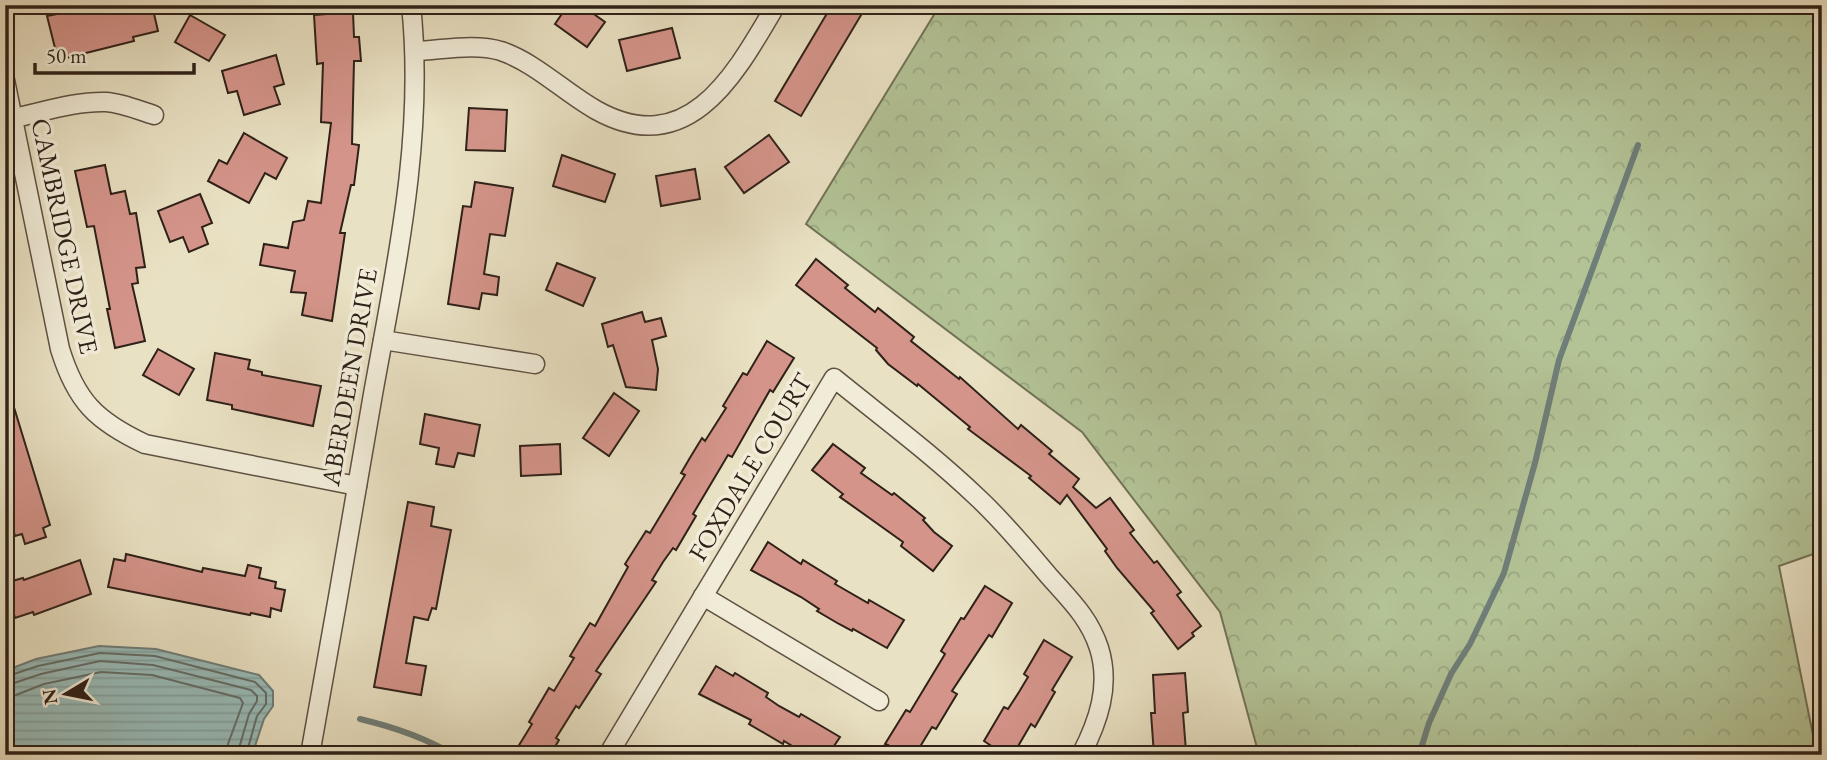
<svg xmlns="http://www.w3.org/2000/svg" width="1827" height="760" viewBox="0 0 1827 760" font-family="'EB Garamond',serif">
  <defs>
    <pattern id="forest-crowns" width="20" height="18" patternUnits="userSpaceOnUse" patternTransform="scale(1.75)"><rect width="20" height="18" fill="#b3c396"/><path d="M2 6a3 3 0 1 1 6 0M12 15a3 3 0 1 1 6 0" fill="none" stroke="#9aa781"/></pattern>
    <pattern id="water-rules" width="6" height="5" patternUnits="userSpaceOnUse" patternTransform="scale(1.75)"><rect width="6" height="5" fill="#99bcb9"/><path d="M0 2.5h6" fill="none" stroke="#84a19e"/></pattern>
  </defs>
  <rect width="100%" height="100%" fill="#e9e1c3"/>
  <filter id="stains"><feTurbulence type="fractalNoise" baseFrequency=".00286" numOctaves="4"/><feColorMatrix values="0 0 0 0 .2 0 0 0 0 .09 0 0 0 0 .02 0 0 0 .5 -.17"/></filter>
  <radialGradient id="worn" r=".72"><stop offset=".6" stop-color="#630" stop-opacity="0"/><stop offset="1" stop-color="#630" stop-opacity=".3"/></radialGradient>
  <polygon fill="url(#forest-crowns)" stroke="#717257" stroke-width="2" points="940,5 1822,5 1822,551 1779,566 1817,755 1259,755 1220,612 1082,432 806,224"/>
  <polygon fill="url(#water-rules)" stroke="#6f7e79" stroke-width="2" points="99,646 156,649 259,675 273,691 273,706 264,719 252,755 5,755 5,671 36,659"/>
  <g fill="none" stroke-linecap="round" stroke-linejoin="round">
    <g stroke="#646e68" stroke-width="2">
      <polyline points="5,677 38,666 100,653 155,656 255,682 266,693 266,704 257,716 246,755"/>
      <polyline points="5,686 41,674 100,661 153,665 251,690 257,696 257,701 249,714 237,755"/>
      <polyline points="5,697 16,695 44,684 101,672 152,675 240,698 243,703 228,744 227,755"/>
    </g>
    <g stroke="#6f7e79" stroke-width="6">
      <path d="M360 719C394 727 424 737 454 755"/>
      <polyline points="1419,755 1429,723 1451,674 1470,644 1504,573 1535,463 1559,360 1638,145"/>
    </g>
  </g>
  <g fill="#d4948a" stroke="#2f2118" stroke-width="2">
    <polygon points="102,5 152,5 158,31 133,37 134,41 58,60 47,16"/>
    <polygon points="568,5 581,5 605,22 587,47 555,24"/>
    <polygon points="832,5 867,5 801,116 775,101"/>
    <polygon points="353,12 354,37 359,37 361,61 354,61 352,144 359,145 354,185 351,185 340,233 345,233 332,321 302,315 306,293 291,292 295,271 260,265 264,244 288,248 293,222 304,220 308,201 321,203 331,123 321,122 323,63 317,64 314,15"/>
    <polygon points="190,15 225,35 209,61 175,42"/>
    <polygon points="672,28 680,58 627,71 619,40"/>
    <polygon points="276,55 284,84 274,87 280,104 244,115 237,91 228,93 222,71"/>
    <polygon points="469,108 507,110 505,151 466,150"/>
    <polygon points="244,133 287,158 276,179 265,173 249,203 208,181 219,160 227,164"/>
    <polygon points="769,135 789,162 744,193 725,167"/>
    <polygon points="562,155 615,174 605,202 553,186"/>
    <polygon points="105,165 111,194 125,191 130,214 136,213 145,267 136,268 138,283 132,284 145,341 115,348 107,309 110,309 94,226 87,227 75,171"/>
    <polygon points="695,169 700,199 661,206 656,176"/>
    <polygon points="475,182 513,188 505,236 490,234 484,274 499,277 497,295 482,293 479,309 448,304 463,206 471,207"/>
    <polygon points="200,194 212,223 202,227 208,244 189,252 183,237 170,242 158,211"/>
    <polygon points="816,259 848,285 845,288 875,312 878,308 914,337 911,341 959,379 960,377 1018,429 1021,425 1052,451 1049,454 1079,479 1073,487 1096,508 1110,498 1134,530 1130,533 1154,563 1157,561 1181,592 1177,595 1201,626 1192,633 1194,636 1178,649 1151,613 1154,611 1117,568 1105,551 1107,549 1067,495 1060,504 1029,478 1031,476 968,429 970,427 918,384 917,386 888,364 876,350 877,348 796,285"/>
    <polygon points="557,263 595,278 583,306 546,290"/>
    <polygon points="642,312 645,322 661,318 666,336 652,340 658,369 656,390 626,387 613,345 608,347 602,324"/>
    <polygon points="767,341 794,358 773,392 770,390 732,457 728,455 693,514 696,516 676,550 673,548 663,562 652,580 656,582 596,671 601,674 579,708 576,706 556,738 559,740 550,755 513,755 532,724 529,722 549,688 554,691 574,658 570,656 590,623 595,626 628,567 625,564 646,531 650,533 685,475 681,473 691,456 702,438 705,441 726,408 723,406 743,373 747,375"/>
    <polygon points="158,349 194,369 179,395 143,375"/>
    <polygon points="215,353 250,360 248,369 262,372 262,375 321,386 313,426 232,409 232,405 207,400"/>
    <polygon points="5,391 9,391 50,525 43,528 46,537 25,544 22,534 15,536 5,500"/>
    <polygon points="614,393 639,411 609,456 583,438"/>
    <polygon points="425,414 480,425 474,456 458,453 454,467 436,464 439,448 420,444"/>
    <polygon points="560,444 561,474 521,476 520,446"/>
    <polygon points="833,444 865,468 861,473 892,495 894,493 925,518 923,520 934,532 952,546 933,571 901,546 903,542 840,497 843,494 812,470"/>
    <polygon points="408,502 434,507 431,526 451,530 436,609 432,608 428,620 414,617 406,663 426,666 421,695 374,687"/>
    <polygon points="768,542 801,564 803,560 837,581 835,584 868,603 869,600 904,620 887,648 853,629 852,631 839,624 817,611 819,609 801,597 751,570"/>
    <polygon points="126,554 202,572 203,568 245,576 248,565 261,568 259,578 276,582 275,588 285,590 281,611 271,608 270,617 251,613 250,615 108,587 114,559 125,561"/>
    <polygon points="80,560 91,594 34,615 33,612 15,618 5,583 23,578 24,580"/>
    <polygon points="985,586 1012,603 992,637 989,635 952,691 957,694 936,729 932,727 915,755 882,755 888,745 885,744 906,710 910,712 945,654 941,651 961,618 964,619"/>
    <polygon points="1044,640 1072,657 1052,690 1055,692 1035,727 1031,724 1013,755 989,755 993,747 984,741 1004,707 1008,709 1019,692 1028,677 1024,674"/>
    <polygon points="716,666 733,676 735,673 768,693 766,697 779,706 799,717 801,714 840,737 828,755 807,755 784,741 783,744 749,724 751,720 699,694"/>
    <polygon points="1185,673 1188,712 1183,713 1186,751 1182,752 1182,755 1154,755 1151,713 1155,713 1153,675"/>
  </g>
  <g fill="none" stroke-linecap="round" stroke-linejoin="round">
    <defs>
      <g id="street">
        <path d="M416 51C442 50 475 43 501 51 536 63 564 92 596 110 689 162 736 73 776 5"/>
        <path d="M5 80 60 349C76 401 96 421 145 444L357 486"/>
        <path d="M14 118C43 112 75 101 106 102 122 103 138 110 154 115"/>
        <polyline points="383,340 535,364"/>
        <polyline points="703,596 879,701"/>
        <path d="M310 755C332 635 352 514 373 394 396 266 425 136 411 5"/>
        <path d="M608 755 834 378C882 417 932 454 977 497 1003 521 1025 548 1048 575 1069 599 1089 617 1099 648 1111 686 1098 722 1081 755"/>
      </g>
    </defs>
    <use href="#street" stroke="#5e5143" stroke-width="21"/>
    <use href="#street" stroke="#f1ecd8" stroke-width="18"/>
  </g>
  <g text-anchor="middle" stroke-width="7" stroke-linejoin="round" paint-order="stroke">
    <g font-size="26" fill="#2f2118" stroke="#f1ecd8">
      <text transform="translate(65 236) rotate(78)" y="9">CAMBRIDGE DRIVE</text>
      <text transform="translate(349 377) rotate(-80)" y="9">ABERDEEN DRIVE</text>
      <text transform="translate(750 467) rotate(-59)" y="9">FOXDALE COURT</text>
    </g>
  </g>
  <rect width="1827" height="760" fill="none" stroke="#e9e1c3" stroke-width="28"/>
  <rect x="7" y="7" width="1813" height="746" fill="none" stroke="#2f2118" stroke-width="3.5"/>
  <rect x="14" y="14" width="1799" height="732" fill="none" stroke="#2f2118" stroke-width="2"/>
  <g transform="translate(66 694) rotate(260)" stroke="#f1ecd8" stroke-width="5" paint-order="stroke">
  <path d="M0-5L12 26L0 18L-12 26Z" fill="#2f2118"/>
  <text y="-10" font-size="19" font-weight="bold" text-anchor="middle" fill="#2f2118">N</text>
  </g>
  <path d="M35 63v10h159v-10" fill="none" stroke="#2f2118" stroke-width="3.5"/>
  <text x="46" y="63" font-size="21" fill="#2f2118" stroke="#f1ecd8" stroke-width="5" paint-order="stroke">50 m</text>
  <rect width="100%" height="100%" filter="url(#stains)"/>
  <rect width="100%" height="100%" fill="url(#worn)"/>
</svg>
